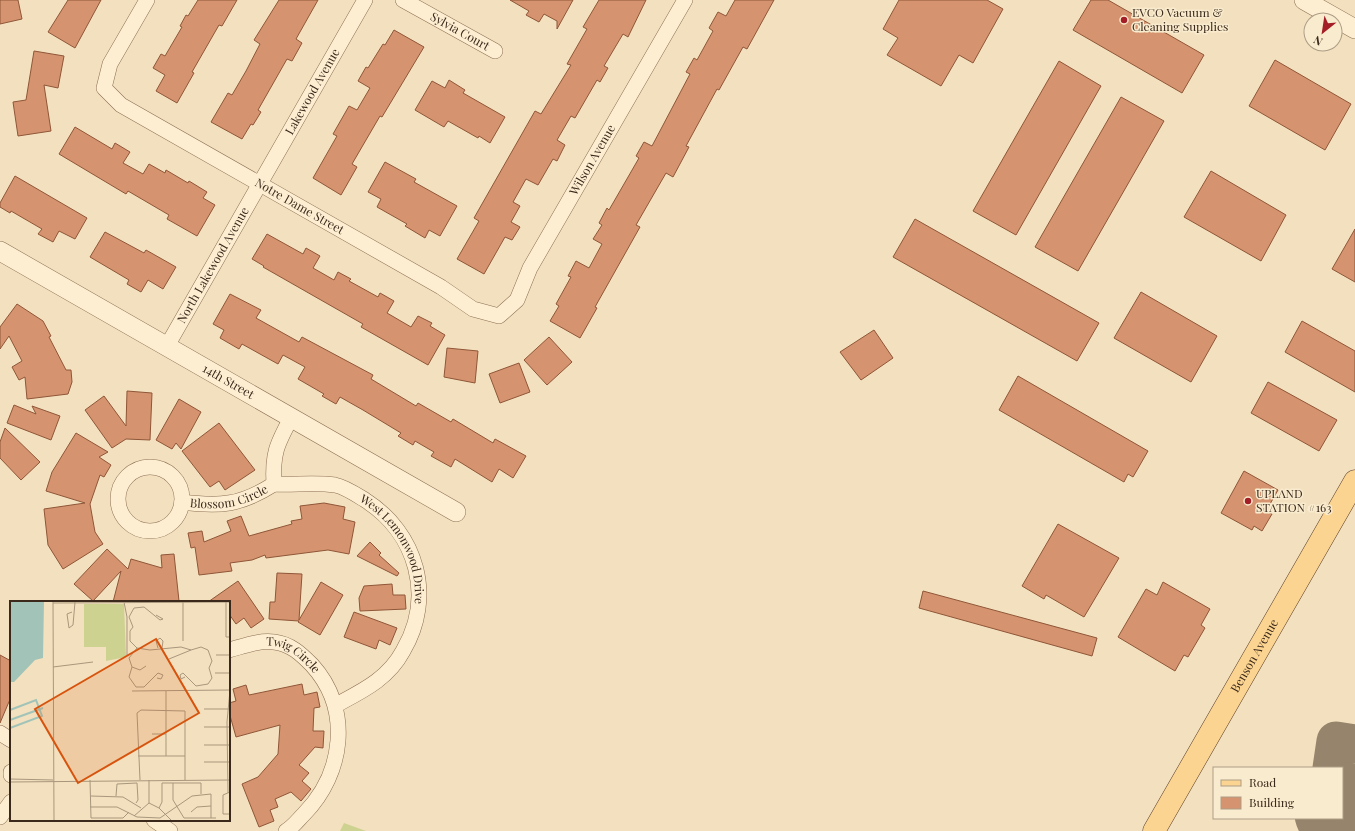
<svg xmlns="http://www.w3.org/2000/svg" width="1355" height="831" viewBox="0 0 1355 831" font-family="'Playfair Display',serif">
  <rect width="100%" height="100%" fill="#f3e0be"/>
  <polygon fill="#ced291" points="344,823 366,831 340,831"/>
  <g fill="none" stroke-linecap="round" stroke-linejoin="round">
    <g stroke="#97846c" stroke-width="39">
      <polyline points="1332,768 1336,741 1355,744"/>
      <polyline points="1322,831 1324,818"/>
    </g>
    <polyline stroke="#97846c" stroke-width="96" points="1342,810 1355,812"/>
  </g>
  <g fill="#d5946f" stroke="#8f5638">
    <polygon points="0,0 18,0 22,19 0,24"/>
    <polygon points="68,0 101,0 75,48 48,32"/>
    <polygon points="198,0 237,0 222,26 219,25 192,72 194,73 177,103 156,91 165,75 153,68 161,54 165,56 182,27 180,26 186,15 188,16"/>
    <polygon points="279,0 318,0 296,39 302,43 292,61 287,59 258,110 261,112 253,125 251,124 242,139 211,122 228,93 232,95 246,71 260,44 254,40"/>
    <polygon points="510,0 573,0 557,29 557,21 544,14 539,22 526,15 529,11"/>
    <polygon points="599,0 646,0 628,37 623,34 604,66 608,68 600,82 597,80 575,118 571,116 557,140 565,145 557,161 553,159 538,185 526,179 513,202 520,206 511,222 520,227 512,240 505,237 484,274 457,259 479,221 474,218 535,111 541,114 571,65 567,64 587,29 583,27"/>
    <polygon points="735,0 774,0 747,49 743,47 719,90 717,89 686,146 689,147 673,177 666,173 636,225 640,227 595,307 597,308 580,338 550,321 559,306 556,304 571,277 568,276 576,261 589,268 602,244 593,239 602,225 599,223 607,208 609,210 639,158 636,156 644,142 652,146 690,74 686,72 694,58 697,60 713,31 709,28 718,12 726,16"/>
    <polygon points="899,0 987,0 1003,9 973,63 959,55 941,86 887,55 898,38 883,29"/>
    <polygon points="1091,0 1108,0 1204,55 1182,93 1073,30"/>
    <polygon points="394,30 424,47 382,117 380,116 352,164 357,167 341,195 313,178 337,136 333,134 349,106 357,110 370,88 358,81 366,67 368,68 383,44 385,45"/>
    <polygon points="34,51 64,56 58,88 44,85 51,131 18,136 13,102 26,100"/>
    <polygon points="1275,60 1351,104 1325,150 1249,106"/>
    <polygon points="1059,61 1101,86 1016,235 973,211"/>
    <polygon points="449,80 465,90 463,93 505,117 490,143 479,136 478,138 448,121 444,127 415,110 432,81 445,88"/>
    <polygon points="1121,97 1164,121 1078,271 1035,247"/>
    <polygon points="75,127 112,149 115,143 130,152 123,163 143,174 149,164 165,173 166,170 188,183 189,181 207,192 203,198 215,205 197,236 167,219 169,215 128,191 126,194 59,154"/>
    <polygon points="385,162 416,179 414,182 457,206 440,236 429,230 425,238 405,226 407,224 377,207 381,199 368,192"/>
    <polygon points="1211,171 1286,215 1261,261 1184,217"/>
    <polygon points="15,176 87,218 75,239 59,231 53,242 38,234 42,229 11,211 10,213 0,207 0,203"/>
    <polygon points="915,219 1099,323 1077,361 893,257"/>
    <polygon points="1355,229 1355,282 1332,269"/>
    <polygon points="105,232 144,253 146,250 176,267 163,289 148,280 141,292 127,284 129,280 90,257"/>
    <polygon points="267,234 303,254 306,248 320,256 313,268 334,280 338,272 351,279 349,281 378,297 380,293 394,301 387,313 411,327 418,316 432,323 430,326 445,335 428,365 361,327 363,324 263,267 264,266 252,259"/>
    <polygon points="1141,292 1217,336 1191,382 1114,338"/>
    <polygon points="230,294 261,310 256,318 299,342 302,337 373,375 371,379 416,406 418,403 451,422 453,419 493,443 495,439 526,456 513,478 499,469 492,482 455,459 451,467 431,456 434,452 415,441 413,445 398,436 401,433 363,410 340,397 336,404 322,396 324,394 298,379 305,367 283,355 278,364 242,344 239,349 220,338 224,330 213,324"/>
    <polygon points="17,304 43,321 51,336 49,337 66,370 71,370 72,382 68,394 27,399 25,377 19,380 12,367 22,361 9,336 0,349 0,327"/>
    <polygon points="1302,321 1355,351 1355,392 1285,352"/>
    <polygon points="874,330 893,358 861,380 840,352"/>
    <polygon points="549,337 572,362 547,385 524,360"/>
    <polygon points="447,348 478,351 475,383 444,377"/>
    <polygon points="519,363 530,392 500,403 489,374"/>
    <polygon points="1018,376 1148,451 1133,477 1128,474 1124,482 999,410"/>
    <polygon points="1268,382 1337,420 1319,451 1251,413"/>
    <polygon points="127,391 152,393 150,440 126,439 112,448 85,410 104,396 126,426"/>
    <polygon points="179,399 201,412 181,449 176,443 172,449 156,440"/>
    <polygon points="14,405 36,414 32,406 60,416 51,440 7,423"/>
    <polygon points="219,423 255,470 225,490 219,481 210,487 182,451"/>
    <polygon points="5,428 40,462 21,480 0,458 0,442"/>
    <polygon points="76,433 108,452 99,457 111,465 104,477 100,475 90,504 95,532 103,544 63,569 48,545 44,509 85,503 46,491 52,472"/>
    <polygon points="1244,471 1278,490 1266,511 1272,514 1262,531 1254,526 1252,530 1221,513"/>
    <polygon points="324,503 345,507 343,519 355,522 349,554 328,550 266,558 265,555 252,560 230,563 232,571 199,575 195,547 191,548 188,533 202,531 204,542 231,531 227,521 241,516 249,536 292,524 291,521 302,519 300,506"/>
    <polygon points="1058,524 1119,558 1084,617 1046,595 1044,599 1022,586"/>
    <polygon points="370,542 381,553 379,555 399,573 397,576 357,556"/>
    <polygon points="107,549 128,569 131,559 162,568 161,555 174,554 179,601 113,602 121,571 93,601 74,584"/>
    <polygon points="277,573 302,574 299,620 321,582 343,595 320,635 298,622 299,621 269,619 270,602 275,602"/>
    <polygon points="238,581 264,619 251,628 244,618 236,624 229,614 229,602 208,602"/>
    <polygon points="1163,582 1210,609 1201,625 1205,628 1188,657 1184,655 1175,671 1118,637 1146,589 1157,595"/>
    <polygon points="392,584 393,595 405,595 406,609 360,611 359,598 364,586"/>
    <polygon points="923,591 1097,638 1092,656 919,608"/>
    <polygon points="354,612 397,628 390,645 379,640 376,649 344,637"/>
    <polygon points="0,655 11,661 11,697 0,723"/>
    <polygon points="302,684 304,695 317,692 320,707 314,708 313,731 324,731 323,748 315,747 299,765 309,773 302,781 311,789 301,801 291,792 275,799 278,807 270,810 274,821 259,827 242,784 258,777 278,754 280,725 236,737 229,712 229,703 236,701 233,689 246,685 249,695"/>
  </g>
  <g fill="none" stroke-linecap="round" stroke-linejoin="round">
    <defs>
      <g id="minor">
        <path id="s1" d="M147 0 110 64 104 88 121 105 441 287 473 309 499 316 517 300 530 268 685 0"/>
        <path id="s2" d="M403 0 495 51"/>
        <path id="s3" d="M167 346 365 0"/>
        <circle cx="150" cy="499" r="32"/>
        <path id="s4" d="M274 484C294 485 316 482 335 485 345 487 357 495 365 500 417 533 435 597 403 651 388 679 362 691 336 705"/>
        <path d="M274 484C272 454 277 444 291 418"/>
        <path id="s5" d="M182 502C221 507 241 505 274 484"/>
        <path id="s6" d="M229 650C244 646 259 640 274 642 291 644 301 654 312 665 352 709 344 773 304 814 298 820 293 827 286 831"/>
        <polyline points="0,733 11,740"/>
        <polyline points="11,772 11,775"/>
        <polyline points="0,817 11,802"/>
        <polyline points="154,820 170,831"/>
      </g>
      <g id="tertiary">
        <polyline points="1304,0 1355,29"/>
        <path id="s7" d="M0 251 456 512"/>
      </g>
      <g id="primary">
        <path id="s8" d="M1154 831 1355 481"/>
      </g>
    </defs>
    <use href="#minor" stroke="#8d7055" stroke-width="16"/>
    <use href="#tertiary" stroke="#8d7055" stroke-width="20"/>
    <use href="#primary" stroke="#5a3e2a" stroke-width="23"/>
    <use href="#minor" stroke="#fdeed2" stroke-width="15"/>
    <use href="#tertiary" stroke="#fdeed2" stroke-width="19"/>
    <use href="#primary" stroke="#fbd491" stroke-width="22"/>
  </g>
  <g fill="#a31e26" stroke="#f9ebce" stroke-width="1.5">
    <circle cx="1124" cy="20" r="4"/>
    <circle cx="1248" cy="501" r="4"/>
  </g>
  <g text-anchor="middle" stroke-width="3" stroke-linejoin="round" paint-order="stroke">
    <g font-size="12" fill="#3b291b" stroke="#f9ebce" text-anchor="start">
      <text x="1132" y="17">EVCO Vacuum &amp;<tspan x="1132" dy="14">Cleaning Supplies</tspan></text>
      <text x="1256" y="498">UPLAND<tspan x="1256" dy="14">STATION #163</tspan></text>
    </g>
    <g font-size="12" fill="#3b291b" stroke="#f9ebce">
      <text dy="4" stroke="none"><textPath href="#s2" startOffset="65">Sylvia Court</textPath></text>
      <text dy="4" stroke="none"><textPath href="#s3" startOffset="293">Lakewood Avenue</textPath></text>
      <text dy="4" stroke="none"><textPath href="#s1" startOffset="740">Wilson Avenue</textPath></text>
      <text dy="4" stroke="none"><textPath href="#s1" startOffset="328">Notre Dame Street</textPath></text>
      <text dy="4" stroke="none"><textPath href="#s3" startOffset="93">North Lakewood Avenue</textPath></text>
      <text dy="4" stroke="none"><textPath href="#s7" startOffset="263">14th Street</textPath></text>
      <text dy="4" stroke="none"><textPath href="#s5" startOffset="48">Blossom Circle</textPath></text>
      <text dy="4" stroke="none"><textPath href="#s4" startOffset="154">West Lemonwood Drive</textPath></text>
      <text dy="4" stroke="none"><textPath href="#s8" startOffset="202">Benson Avenue</textPath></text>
      <text dy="4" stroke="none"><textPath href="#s6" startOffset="69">Twig Circle</textPath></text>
    </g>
  </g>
  <g transform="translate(10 601)">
    <rect width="220" height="220" fill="#f3e0be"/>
    <path d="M74 3H114L116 56 96 60V46H74Z" fill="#ced291"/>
    <path d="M0 0H34L33 57 25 59 4 81H0Z" fill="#a2c4b8"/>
    <path fill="none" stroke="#a2c4b8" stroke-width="2" d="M0 109 26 99 32 115 0 127M0 119 33 107"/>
    <path fill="none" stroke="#a9977d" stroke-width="1" d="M43 0 44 220M114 1 117 16V54M173 1V40M216 1V36H220M43 2 220 1M62 11 57 13 59 27 63 24 65 1M123 26 119 16 124 7 134 6 150 19 153 18 146 14M123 26 120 30V40L127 47M148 47 146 40 150 37 153 40 152 47M206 54H220M159 58 181 49M43 66 83 61M122 66 119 57 127 47 140 49 171 46 181 49 191 46 198 49 202 60 199 67 202 77 198 83 186 85 173 72 170 74 171 78 175 76M122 66 119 76 126 86H134L148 72 153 74 151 78 147 77M122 66 130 69 136 65M205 72H220M122 90 220 89M156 90V155M194 108H220M194 126H220M142 133H156M194 144H220M128 155H175M194 161H220M0 178 43 179M80 179 81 217H113L119 211M130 179 127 112 131 109 175 110V179M0 181 220 179M163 182V199L174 217H206M220 191 213 194V213H220M218 192 217 121 220 89M81 195 113 196 131 207M106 195 107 183 127 182 128 199 126 202M139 202 149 207 162 220M139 202V179M80 206H107L127 216 150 217 182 195 201 193V217M149 207 152 201V182H191V193M181 211 187 206 201 205M124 215 139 202"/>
    <path fill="#d7540e" fill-opacity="0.15" stroke="#d7540e" stroke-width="2" d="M146 38 189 112 68 182 25 108Z"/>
    <rect width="220" height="220" fill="none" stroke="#3b291b" stroke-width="2"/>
  </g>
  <rect x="1213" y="767" width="130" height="52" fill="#f9ebce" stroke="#ad9d86"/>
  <rect x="1221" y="780" width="20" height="6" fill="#fbd491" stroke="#ad9d86"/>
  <text x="1249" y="787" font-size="12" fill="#3b291b">Road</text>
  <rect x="1221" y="797" width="20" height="12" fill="#d5946f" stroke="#ad9d86"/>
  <text x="1249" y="807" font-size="12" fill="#3b291b">Building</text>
  <g transform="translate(1323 32) rotate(210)"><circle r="19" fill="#f9ebce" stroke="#ad9d86"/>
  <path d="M0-3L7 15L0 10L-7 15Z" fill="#a31e26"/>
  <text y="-6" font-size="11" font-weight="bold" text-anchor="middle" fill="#3b291b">N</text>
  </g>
</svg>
